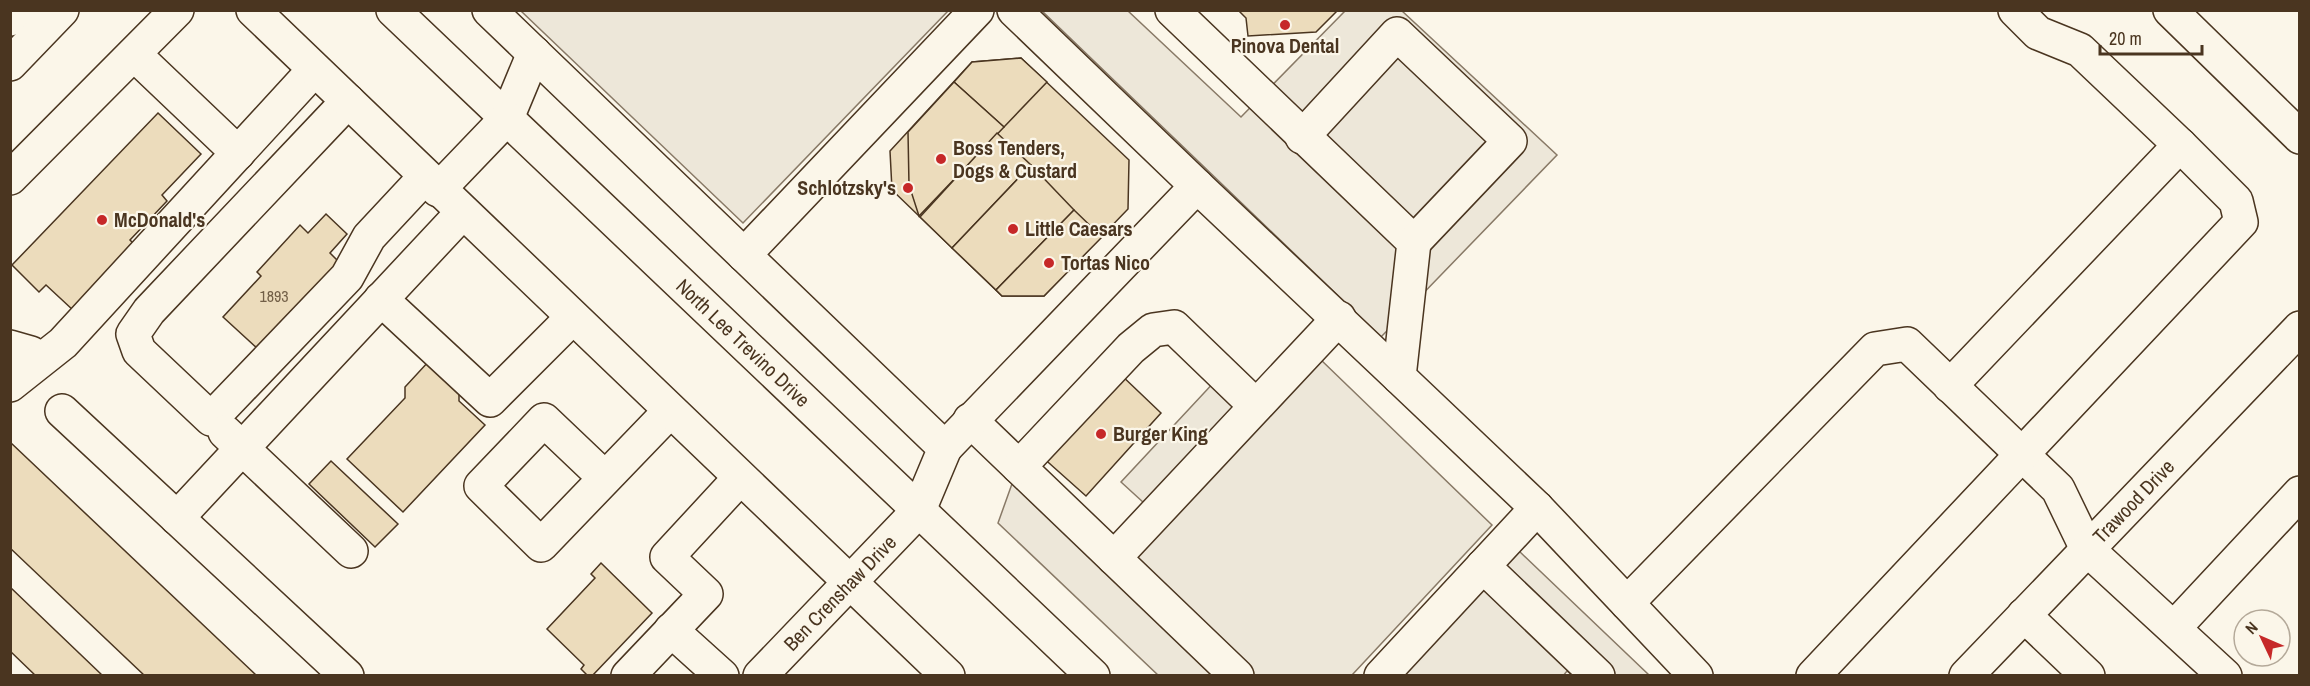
<svg xmlns="http://www.w3.org/2000/svg" width="2310" height="686" viewBox="0 0 2310 686" font-family="'Archivo Narrow',sans-serif">
  <rect width="100%" height="100%" fill="#fbf6e9"/>
  <g fill="#ede7d9" stroke="#887966" stroke-width="1.5">
    <polygon points="521,11 948,11 743,223"/>
    <polygon points="1042,11 1128,11 1241,117 1345,11 1402,11 1557,155 1381,337"/>
    <polygon points="1320,359 1492,525 1352,675 1159,676 998,523 1013,481 1114,537 1144,503 1121,482 1217,379 1262,419"/>
    <polygon points="1519,551 1649,675 1572,675 1567,671 1563,676 1400,676"/>
  </g>
  <g fill="#ecdcbc" stroke="#4a3520" stroke-width="1.5">
    <polygon points="1238,10 1338,10 1316,32 1248,36 1246,18"/>
    <polygon points="1021,58 1129,160 1128,209 1044,296 1002,296 892,190 890,151 972,62"/>
    <polygon points="1021,58 1047,82 1004,127 954,82 972,62"/>
    <polygon points="954,82 1004,127 919,216 909,185 908,132"/>
    <polygon points="158,113 201,154 162,195 167,201 130,240 136,246 74,311 46,285 39,292 12,265"/>
    <polygon points="997,133 1031,165 952,248 920,217"/>
    <polygon points="1031,165 1074,210 996,290 952,248"/>
    <polygon points="1074,210 1102,237 1044,296 1002,296 996,290"/>
    <polygon points="326,214 347,234 330,253 339,262 258,349 223,317 261,276 257,272 300,225 308,233"/>
    <polygon points="429,361 459,390 459,401 485,425 403,512 347,459 405,398 405,387"/>
    <polygon points="1118,372 1161,413 1086,496 1040,455"/>
    <polygon points="10,442 256,675 256,676 145,676 10,548"/>
    <polygon points="331,461 398,524 375,547 309,484"/>
    <polygon points="601,563 652,613 592,676 588,676 581,669 584,665 547,629 595,578 591,574"/>
    <polygon points="10,587 103,676 36,676 10,651"/>
  </g>
  <g fill="none" stroke-linecap="round" stroke-linejoin="round">
    <defs>
      <g id="minor">
        <polyline points="489,10 945,448 919,510 760,676"/>
        <polyline points="1014,10 1197,186"/>
        <polyline points="1172,10 1414,242 1399,377 1537,508 1696,676"/>
        <polyline points="2015,10 2038,33 2080,50 2180,145"/>
        <polyline points="2170,10 2300,137"/>
        <polyline points="10,19 32,10"/>
        <polyline points="134,54 238,153"/>
        <polyline points="10,64 62,10"/>
        <polyline points="348,101 149,311 133,334 139,351 211,419 347,277 369,237 425,177"/>
        <polyline points="507,118 534,53"/>
        <polyline points="1302,137 1397,34 1510,141 1414,242"/>
        <polyline points="10,178 177,10"/>
        <polyline points="744,255 977,10"/>
        <polyline points="381,299 490,400 572,318"/>
        <polyline points="10,347 31,353"/>
        <polyline points="10,385 63,343 314,70"/>
        <polyline points="62,411 347,676"/>
        <polyline points="970,420 1237,676"/>
        <polyline points="225,432 351,551"/>
        <polyline points="945,448 1197,186 1399,377"/>
        <polyline points="1019,467 1131,348 1153,330 1174,327 1256,406"/>
        <polyline points="605,478 544,420 481,486 541,545 670,411"/>
        <polyline points="177,518 462,213"/>
        <polyline points="1114,558 1339,318"/>
        <polyline points="1483,566 1598,676"/>
        <polyline points="1627,603 1875,349 1907,344 2058,489 2087,549 2225,676"/>
        <polyline points="2024,615 2088,676"/>
        <polyline points="2174,628 2300,493"/>
        <polyline points="671,630 722,676"/>
        <polyline points="628,676 706,594 667,557 740,478"/>
        <polyline points="1381,676 1537,508"/>
        <polyline points="1813,676 2241,222 2236,201 2180,145 1950,386"/>
        <path id="s1" d="M1966 676 2300 328"/>
      </g>
      <g id="major">
        <polyline points="253,10 948,676"/>
        <path id="s2" d="M393 10 1093 676"/>
        <polyline points="438,190 507,118"/>
      </g>
    </defs>
    <use href="#minor" stroke="#4a3520" stroke-width="36"/>
    <use href="#major" stroke="#4a3520" stroke-width="36"/>
    <use href="#minor" stroke="#fbf6e9" stroke-width="33"/>
    <use href="#major" stroke="#fbf6e9" stroke-width="33"/>
  </g>
  <g fill="#c62828" stroke="#fbf6e9" stroke-width="2">
    <circle cx="1285" cy="25" r="6"/>
    <circle cx="941" cy="159" r="6"/>
    <circle cx="908" cy="188" r="6"/>
    <circle cx="102" cy="220" r="6"/>
    <circle cx="1013" cy="229" r="6"/>
    <circle cx="1049" cy="263" r="6"/>
    <circle cx="1101" cy="434" r="6"/>
  </g>
  <g text-anchor="middle" stroke-width="4.5" stroke-linejoin="round" paint-order="stroke">
    <g font-size="16" fill="#725f47">
      <text x="274" y="302">1893</text>
    </g>
    <g font-size="20" font-weight="bold" fill="#4a3520" stroke="#fbf6e9" text-anchor="start">
      <text x="1285" y="53" text-anchor="middle">Pinova Dental</text>
      <text x="953" y="155">Boss Tenders,<tspan x="953" dy="23">Dogs &amp; Custard</tspan></text>
      <text x="896" y="195" text-anchor="end">Schlotzsky's</text>
      <text x="114" y="227">McDonald's</text>
      <text x="1025" y="236">Little Caesars</text>
      <text x="1061" y="270">Tortas Nico</text>
      <text x="1113" y="441">Burger King</text>
    </g>
    <g font-size="20" fill="#4a3520" stroke="#fbf6e9">
      <text dy="7" stroke="none"><textPath href="#s2" startOffset="483">North Lee Trevino Drive</textPath></text>
      <text dy="7" stroke="none"><textPath href="#s1" startOffset="242">Trawood Drive</textPath></text>
      <text transform="translate(840 593) rotate(-46)" y="7">Ben Crenshaw Drive</text>
    </g>
  </g>
  <rect width="2310" height="686" fill="none" stroke="#4a3520" stroke-width="24"/>
  <g transform="translate(2262 638) rotate(314)"><circle r="28" fill="#fbf6e9" stroke="#b4a999" stroke-width="1.5"/>
  <path d="M0-4.5L10 22L0 15L-10 22Z" fill="#c62828"/>
  <text y="-9" font-size="16" font-weight="bold" text-anchor="middle" fill="#4a3520">N</text>
  </g>
  <path d="M2100 45v9h102v-9" fill="none" stroke="#4a3520" stroke-width="3"/>
  <text x="2109" y="45" font-size="18" fill="#4a3520" stroke="#fbf6e9" stroke-width="4.5" paint-order="stroke">20 m</text>
</svg>
